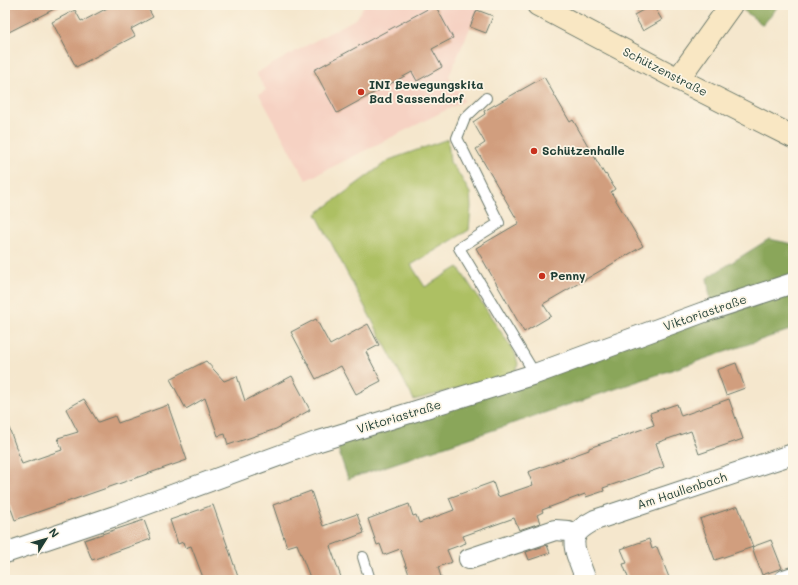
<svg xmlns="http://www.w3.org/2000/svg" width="798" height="585" viewBox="0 0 798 585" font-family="Mali,sans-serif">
  <rect width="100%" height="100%" fill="#fcf5e5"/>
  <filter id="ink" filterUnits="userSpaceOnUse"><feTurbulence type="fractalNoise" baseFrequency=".025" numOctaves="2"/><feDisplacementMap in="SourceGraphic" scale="8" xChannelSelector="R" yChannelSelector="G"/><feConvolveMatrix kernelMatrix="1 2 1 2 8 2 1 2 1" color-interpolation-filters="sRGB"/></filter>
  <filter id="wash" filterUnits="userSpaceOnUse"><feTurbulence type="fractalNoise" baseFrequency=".012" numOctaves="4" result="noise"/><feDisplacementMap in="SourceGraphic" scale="16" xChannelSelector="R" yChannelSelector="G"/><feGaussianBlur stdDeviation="0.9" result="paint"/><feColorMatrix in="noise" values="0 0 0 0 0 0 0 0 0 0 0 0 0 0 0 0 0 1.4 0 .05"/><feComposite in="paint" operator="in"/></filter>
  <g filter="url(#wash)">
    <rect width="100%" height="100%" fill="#f5e7cd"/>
    <polygon fill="#f6d2c3" points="364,5 480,5 449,76 464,101 306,180 259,94 266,90 256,73 357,18"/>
    <polygon fill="#adc064" stroke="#667e4c" points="448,139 450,162 459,174 470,193 471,207 469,230 411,265 425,287 458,267 515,353 518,364 516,371 510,375 414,400 316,214 389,160"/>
    <g fill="#8aa65a" stroke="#547247">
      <polygon points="741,5 779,5 763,25 739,7"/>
      <polygon points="769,239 793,244 793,276 711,304 707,278"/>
      <polygon points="793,288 793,329 348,479 336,443"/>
    </g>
    <g id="blocks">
      <g fill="#d19e7e">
        <polygon points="5,5 62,5 5,34"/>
        <polygon points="113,5 146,5 153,17 131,29 135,36 76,67 52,22 75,10 81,21 83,20 83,21"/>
        <polygon points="435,5 453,38 432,49 442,67 417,81 412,72 337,113 314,70"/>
        <polygon points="652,5 653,5 662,20 643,31 634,15"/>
        <polygon points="477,10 493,16 486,33 470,27"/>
        <polygon points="544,77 570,122 573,120 605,175 606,174 615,189 611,192 643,246 543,304 551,316 524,332 476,248 519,223 476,149 485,143 473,122 485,114 484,111"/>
        <polygon points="316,319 330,345 368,324 379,345 366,352 381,381 356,394 341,366 316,379 291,332"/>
        <polygon points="206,361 224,381 237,376 245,401 292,376 310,410 276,429 228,445 225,434 218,436 205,398 186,409 170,379"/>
        <polygon points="736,363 745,388 726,395 717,370"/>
        <polygon points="84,399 98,422 115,416 118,423 168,405 187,460 15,520 5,492 5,425 8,425 22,464 62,450 58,438 78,432 66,409"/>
        <polygon points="729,399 743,439 699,454 691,431 656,443 664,467 603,488 604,491 586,497 585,494 542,510 543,512 537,515 540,523 519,530 514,518 463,536 466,543 447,550 452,562 438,567 442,580 411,580 400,549 384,555 380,544 377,545 368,519 409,504 413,516 416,515 419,523 454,510 449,498 493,482 498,497 533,485 528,472 589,450 589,448 654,425 650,413 677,404 681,416"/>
        <polygon points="311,491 323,526 357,514 364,533 330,546 342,580 311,580 297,544 287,547 273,505"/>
        <polygon points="213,505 230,553 239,580 204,580 191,546 185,548 183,542 178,544 170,520"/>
        <polygon points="738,506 753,547 715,560 700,519"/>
        <polygon points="144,520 151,539 92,560 84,540"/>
        <polygon points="649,539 652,549 657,547 670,580 629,580 623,564 627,563 621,549"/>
        <polygon points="771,540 782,568 762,575 752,547"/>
        <polygon points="547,545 550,553 529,560 526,552"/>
      </g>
    </g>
  </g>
  <g filter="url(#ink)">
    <use href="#blocks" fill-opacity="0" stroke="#6a786a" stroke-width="1"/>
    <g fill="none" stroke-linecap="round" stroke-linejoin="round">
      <defs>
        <g id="lane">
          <polyline points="486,98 465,118 457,138 499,223 459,248 535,374"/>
          <polyline points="363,557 370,580"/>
        </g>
        <g id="street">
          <polyline points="5,553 115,516 316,442 535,374 704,312 793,283"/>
          <polyline points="469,559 555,530 568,531 576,535"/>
          <path d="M586 580C583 572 580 564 577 556 570 535 577 530 595 520L793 454"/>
          <polyline points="784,580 793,577"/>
        </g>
        <g id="secondary">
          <polyline points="538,5 678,79 793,137"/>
          <polyline points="678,79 731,5"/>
        </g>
      </defs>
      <use href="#lane" stroke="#6a786a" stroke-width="12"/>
      <use href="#street" stroke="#6a786a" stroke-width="22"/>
      <use href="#secondary" stroke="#6a786a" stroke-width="24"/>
      <use href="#lane" stroke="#fff" stroke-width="10"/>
      <use href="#street" stroke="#fff" stroke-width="20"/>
      <use href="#secondary" stroke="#f9e7c3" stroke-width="22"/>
    </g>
  </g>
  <g fill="#c8321e" stroke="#fcf5e5" stroke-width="1.5">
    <circle cx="361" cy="92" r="4"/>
    <circle cx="534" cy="151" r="4"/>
    <circle cx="542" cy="276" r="4"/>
  </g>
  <g text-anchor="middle" stroke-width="3.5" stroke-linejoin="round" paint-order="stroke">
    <g font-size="12" fill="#1f3d34" stroke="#fcf5e5">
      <text transform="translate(665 72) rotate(27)" y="4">Schützenstraße</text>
      <text transform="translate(705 313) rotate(-19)" y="4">Viktoriastraße</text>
      <text transform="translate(399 417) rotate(-17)" y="4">Viktoriastraße</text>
      <text transform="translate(682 491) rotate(-18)" y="4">Am Haullenbach</text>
    </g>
    <g font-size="12" font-weight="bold" fill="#1f3d34" stroke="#fcf5e5" text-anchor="start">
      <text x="369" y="89">INI Bewegungskita<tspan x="369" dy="14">Bad Sassendorf</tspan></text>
      <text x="542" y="155">Schützenhalle</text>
      <text x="550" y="280">Penny</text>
    </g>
  </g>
  <rect width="798" height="585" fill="none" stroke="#fcf5e5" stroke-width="20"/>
  <g transform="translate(46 539) rotate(53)" stroke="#fcf5e5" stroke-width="3" paint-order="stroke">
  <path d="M0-3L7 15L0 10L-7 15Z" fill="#1f3d34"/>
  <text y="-6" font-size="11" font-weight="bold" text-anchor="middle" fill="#1f3d34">N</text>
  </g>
</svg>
